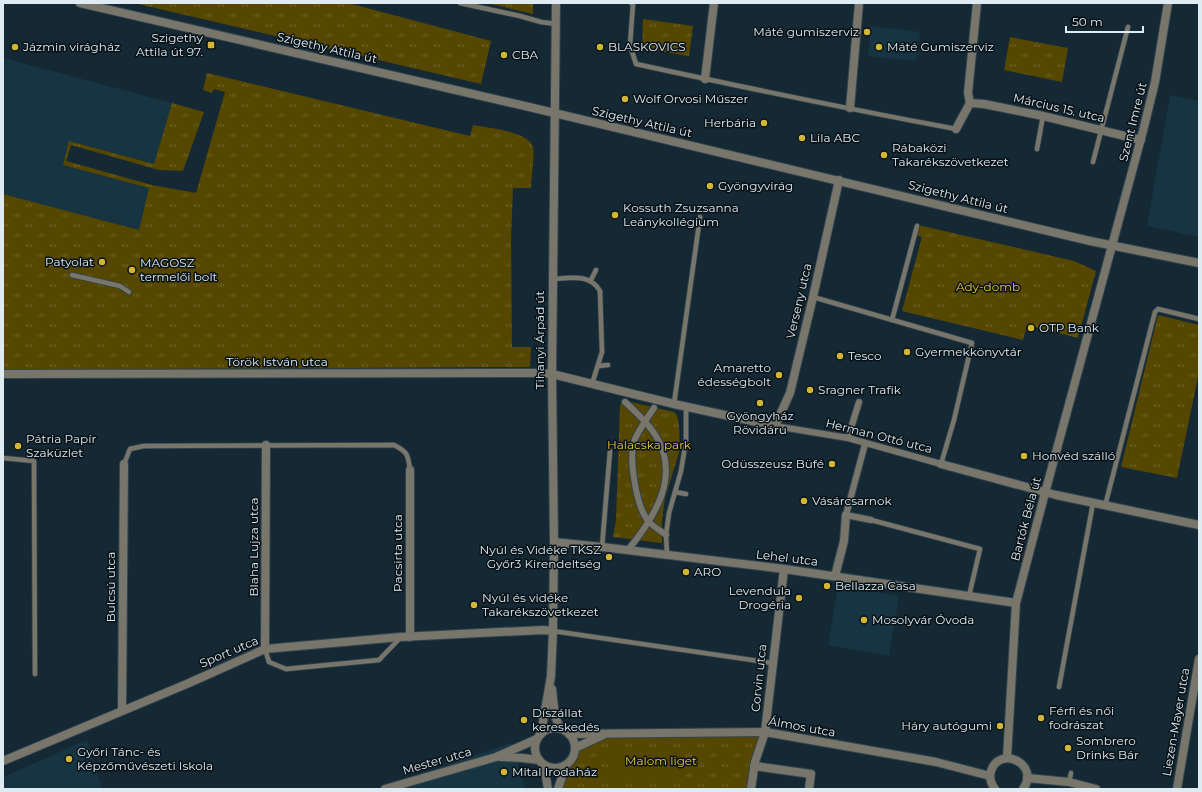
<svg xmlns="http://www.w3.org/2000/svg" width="1202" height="792" viewBox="0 0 1202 792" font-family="Montserrat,sans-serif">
  <defs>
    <pattern id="park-tufts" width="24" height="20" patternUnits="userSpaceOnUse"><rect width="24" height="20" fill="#554600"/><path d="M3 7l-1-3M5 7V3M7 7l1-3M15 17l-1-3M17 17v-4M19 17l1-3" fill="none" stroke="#6d6126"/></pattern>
  </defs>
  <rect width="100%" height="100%" fill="#152935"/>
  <g fill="#173443">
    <polygon points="871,26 920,32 916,61 868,56"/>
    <polygon points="3,58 172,103 154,164 70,141 63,165 150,188 139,230 3,194"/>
    <polygon points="1170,95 1199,101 1199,237 1147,226"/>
    <polygon points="838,586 899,596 889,656 828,645"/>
    <polygon points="87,740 102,789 3,789 3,777"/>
    <polygon points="511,743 525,787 518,789 376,789"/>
  </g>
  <g fill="url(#park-tufts)">
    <polygon points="134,3 348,3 491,41 481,84"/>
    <polygon points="486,3 533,3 533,14"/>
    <polygon points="643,19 693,26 689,56 642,48"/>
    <polygon points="1010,37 1068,48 1062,82 1004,70"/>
    <path d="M207 73 470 136 473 125C487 128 528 131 533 147 535 151 531 181 531 188H513L511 240 512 347H531L530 367 3 370V194L139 230 149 188 63 165 69 141 154 164 172 103 204 112 183 171 159 170 71 145 66 161 152 185 196 193 225 92 214 89 212 93 203 90Z"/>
    <polygon points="918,225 1074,261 1096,271 1078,338 1027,325 1023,340 902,311 922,237 914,235"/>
    <polygon points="1158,315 1199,325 1199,372 1177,478 1121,467"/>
    <polygon points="622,400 674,412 677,416 679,425 680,449 665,498 662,520 662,543 613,537 616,520 620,406"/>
    <polygon points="765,732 751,789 558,789 566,765 571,761 575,752 598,736"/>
  </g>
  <polygon fill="#554600" points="613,746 675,751 672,782 611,778"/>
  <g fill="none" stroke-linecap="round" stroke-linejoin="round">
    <defs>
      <g id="service">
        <polyline points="460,3 520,16 541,22 556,24"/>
        <path d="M631 3 633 4 630 45 636 64C742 87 849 109 956 129"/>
        <polyline points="1037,149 1043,116"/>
        <polyline points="1093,162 1128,27"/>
        <polyline points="72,275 120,286 129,292"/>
        <path d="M552 279C570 278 590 273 600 291L602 352 592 384"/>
        <polyline points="591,280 596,270"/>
        <polyline points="813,297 972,343 954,420 941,464"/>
        <polyline points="892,320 917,226"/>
        <polyline points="598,366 608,365"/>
        <polyline points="674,404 700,217"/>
        <polyline points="3,458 34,461 35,674"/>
        <path d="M124 464 130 449 144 446 394 445C408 452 408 455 410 470"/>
        <polyline points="675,492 686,494"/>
        <polyline points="1105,506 1155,312 1158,309 1199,319"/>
        <polyline points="871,520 980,549 969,596"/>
        <polyline points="602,547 610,451"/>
        <polyline points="667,554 666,535 669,513 681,471 686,441 686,407"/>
        <polyline points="553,631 772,663"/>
        <polyline points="265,649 269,662 286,669 379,660 400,638"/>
        <polyline points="1059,687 1093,503"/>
        <polyline points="1069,782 1071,773"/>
      </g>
      <g id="pedestrian">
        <path d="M625 402C636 412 648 423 656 436 681 477 654 518 628 550"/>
        <path d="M654 408C647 418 640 428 635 439 628 457 636 507 649 522 654 527 661 531 666 535"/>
        <polyline points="775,426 848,438 941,464"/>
        <polyline points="848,438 859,402"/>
        <polyline points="865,444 846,515 871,520"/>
      </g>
      <g id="minor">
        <polyline points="705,79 714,3"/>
        <polyline points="970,103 984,104 1043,116 1141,140"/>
        <polyline points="850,108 859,3"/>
        <polyline points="956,129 970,103 968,93 977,3"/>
        <polyline points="3,374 537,373 552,374 674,404 775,426 790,393 813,297 839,180"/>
        <polyline points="941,464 1056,495 1199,525"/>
        <polyline points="410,470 410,637"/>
        <polyline points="554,542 602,547 784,569 1016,603"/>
        <polyline points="835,576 844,541 846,515"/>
        <polyline points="265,649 266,445"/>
        <polyline points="122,710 124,464"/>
        <polyline points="569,734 765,732 936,762 990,776"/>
        <polyline points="575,748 603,735"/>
        <polyline points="501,757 522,758 539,760"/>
        <polyline points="1007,758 1016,603 1045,493 1143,131 1155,82 1168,3"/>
        <polyline points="3,761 189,683 265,649 400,637 543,630 553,631"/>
        <polyline points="754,766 811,774 809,789"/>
        <polyline points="1027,778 1069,782 1096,789"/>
        <polyline points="385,789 496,757 537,739"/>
        <polyline points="751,789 755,762 765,732 784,569"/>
        <path d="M995 789C991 784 989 778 991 771 1000 744 1041 765 1023 789"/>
        <polyline points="1177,789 1199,659"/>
      </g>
      <g id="tertiary">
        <polyline points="80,3 525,106 1090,241 1199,263"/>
        <polyline points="552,689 555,716 560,728"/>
        <circle cx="555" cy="748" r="20"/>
        <polyline points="541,734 551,676 553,631 554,542 552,374 556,3"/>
        <polyline points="544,765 548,789"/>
        <polyline points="558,789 566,765"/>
      </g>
    </defs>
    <use href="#service" stroke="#314450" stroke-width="6"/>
    <use href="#pedestrian" stroke="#314450" stroke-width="8"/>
    <use href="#minor" stroke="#314450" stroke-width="10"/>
    <use href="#tertiary" stroke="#314450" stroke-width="10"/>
    <use href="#service" stroke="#78756b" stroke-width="4.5"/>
    <use href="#pedestrian" stroke="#78756b" stroke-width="6"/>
    <use href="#minor" stroke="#78756b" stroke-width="8"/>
    <use href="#tertiary" stroke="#78756b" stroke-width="8"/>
  </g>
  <g fill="#d3b635" stroke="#081116" stroke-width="1.5">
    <circle cx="867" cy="32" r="4"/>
    <rect x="207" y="41" width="8" height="8" rx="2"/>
    <circle cx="15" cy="47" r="4"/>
    <circle cx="600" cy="47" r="4"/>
    <circle cx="879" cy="47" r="4"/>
    <circle cx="504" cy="55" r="4"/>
    <circle cx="625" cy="99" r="4"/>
    <circle cx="764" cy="123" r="4"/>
    <circle cx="802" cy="138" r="4"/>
    <circle cx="884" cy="155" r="4"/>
    <circle cx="710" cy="186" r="4"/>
    <circle cx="615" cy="215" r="4"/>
    <circle cx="102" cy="262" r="4"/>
    <circle cx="132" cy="270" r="4"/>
    <circle cx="1031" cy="328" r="4"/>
    <circle cx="907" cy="352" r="4"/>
    <circle cx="840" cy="356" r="4"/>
    <circle cx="779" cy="375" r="4"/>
    <circle cx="810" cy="390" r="4"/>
    <circle cx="760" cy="403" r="4"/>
    <circle cx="18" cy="446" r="4"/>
    <circle cx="1024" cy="456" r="4"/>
    <circle cx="832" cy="464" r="4"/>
    <circle cx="804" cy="501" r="4"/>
    <circle cx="609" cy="557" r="4"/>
    <circle cx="686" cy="572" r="4"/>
    <circle cx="827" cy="586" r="4"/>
    <circle cx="799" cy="598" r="4"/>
    <circle cx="474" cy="605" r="4"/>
    <circle cx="864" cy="620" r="4"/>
    <circle cx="1041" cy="718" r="4"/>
    <circle cx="524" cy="720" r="4"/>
    <circle cx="1000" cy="726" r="4"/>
    <circle cx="1068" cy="748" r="4"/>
    <circle cx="69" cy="759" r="4"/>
    <circle cx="504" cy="772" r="4"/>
  </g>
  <g text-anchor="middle" stroke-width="3" stroke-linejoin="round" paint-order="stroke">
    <g font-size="12" fill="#deebf3" stroke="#081116" text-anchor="start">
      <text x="859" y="36" text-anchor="end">Máté gumiszerviz</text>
      <text x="203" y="42" text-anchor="end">Szigethy<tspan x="203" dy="14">Attila út 97.</tspan></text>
      <text x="23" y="51">Jázmin virágház</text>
      <text x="608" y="51">BLASKOVICS</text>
      <text x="887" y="51">Máté Gumiszerviz</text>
      <text x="512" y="59">CBA</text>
      <text x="633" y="103">Wolf Orvosi Műszer</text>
      <text x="756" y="127" text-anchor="end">Herbária</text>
      <text x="810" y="142">Lila ABC</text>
      <text x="892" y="152">Rábaközi<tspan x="892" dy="14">Takarékszövetkezet</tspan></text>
      <text x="718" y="190">Gyöngyvirág</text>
      <text x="623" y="212">Kossuth Zsuzsanna<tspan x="623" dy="14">Leánykollégium</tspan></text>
      <text x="94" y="266" text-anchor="end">Patyolat</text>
      <text x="140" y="267">MAGOSZ<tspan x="140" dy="14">termelői bolt</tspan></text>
      <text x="1039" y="332">OTP Bank</text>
      <text x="915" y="356">Gyermekkönyvtár</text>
      <text x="848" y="360">Tesco</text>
      <text x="771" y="372" text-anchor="end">Amaretto<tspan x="771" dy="14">édességbolt</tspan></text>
      <text x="818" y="394">Sragner Trafik</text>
      <text x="760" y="420" text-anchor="middle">Gyöngyház<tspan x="760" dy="14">Rövidáru</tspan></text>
      <text x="26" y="443">Pátria Papír<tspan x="26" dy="14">Szaküzlet</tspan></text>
      <text x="1032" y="460">Honvéd szálló</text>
      <text x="824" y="468" text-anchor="end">Odüsszeusz Büfé</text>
      <text x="812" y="505">Vásárcsarnok</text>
      <text x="601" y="554" text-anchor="end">Nyúl és Vidéke TKSZ<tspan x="601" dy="14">Győr3 Kirendeltség</tspan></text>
      <text x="694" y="576">ARO</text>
      <text x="835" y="590">Bellazza Casa</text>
      <text x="791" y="595" text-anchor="end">Levendula<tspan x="791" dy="14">Drogéria</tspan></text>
      <text x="482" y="602">Nyúl és vidéke<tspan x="482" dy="14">Takarékszövetkezet</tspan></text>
      <text x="872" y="624">Mosolyvár Óvoda</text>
      <text x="1049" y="715">Férfi és női<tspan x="1049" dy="14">fodrászat</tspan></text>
      <text x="532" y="717">Díszállat<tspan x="532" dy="14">kereskedés</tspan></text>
      <text x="992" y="730" text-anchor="end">Háry autógumi</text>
      <text x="1076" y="745">Sombrero<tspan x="1076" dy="14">Drinks Bár</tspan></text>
      <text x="77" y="756">Győri Tánc- és<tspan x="77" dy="14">Képzőművészeti Iskola</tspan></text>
      <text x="512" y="776">Mital Irodaház</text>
    </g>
    <g font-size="12" fill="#deebf3" stroke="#081116">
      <text transform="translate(327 48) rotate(13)" y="4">Szigethy Attila út</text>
      <text transform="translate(1059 108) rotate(13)" y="4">Március 15. utca</text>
      <text transform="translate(642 122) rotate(13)" y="4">Szigethy Attila út</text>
      <text transform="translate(1133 122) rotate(-76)" y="4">Szent Imre út</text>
      <text transform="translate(958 197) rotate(14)" y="4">Szigethy Attila út</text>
      <text transform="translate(799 301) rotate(-77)" y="4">Verseny utca</text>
      <text transform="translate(540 340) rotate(-90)" y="4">Tihanyi Árpád út</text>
      <text x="277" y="366">Török István utca</text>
      <text transform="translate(879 436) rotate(14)" y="4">Herman Ottó utca</text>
      <text transform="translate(1026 519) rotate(-75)" y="4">Bartók Béla út</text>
      <text transform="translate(254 547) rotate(-90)" y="4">Blaha Lujza utca</text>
      <text transform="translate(398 553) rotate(-90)" y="4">Pacsirta utca</text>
      <text transform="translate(787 558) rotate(7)" y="4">Lehel utca</text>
      <text transform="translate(111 587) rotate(-90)" y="4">Bulcsú utca</text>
      <text transform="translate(229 652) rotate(-23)" y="4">Sport utca</text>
      <text transform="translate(759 678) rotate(-84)" y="4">Corvin utca</text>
      <text transform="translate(1176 722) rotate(-80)" y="4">Liezen-Mayer utca</text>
      <text transform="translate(802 727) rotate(10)" y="4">Álmos utca</text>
      <text transform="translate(437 761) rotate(-16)" y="4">Mester utca</text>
    </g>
    <g font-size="12" fill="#ecca34" stroke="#081116">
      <text x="988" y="291">Ady-domb</text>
      <text x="649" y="449">Halacska park</text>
      <text x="661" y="765">Malom liget</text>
    </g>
  </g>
  <rect width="1202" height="792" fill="none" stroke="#deebf3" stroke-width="8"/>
  <path d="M1066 26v6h77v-6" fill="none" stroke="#deebf3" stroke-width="2"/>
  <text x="1072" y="26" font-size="12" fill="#deebf3" stroke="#081116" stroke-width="3" paint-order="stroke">50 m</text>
</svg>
